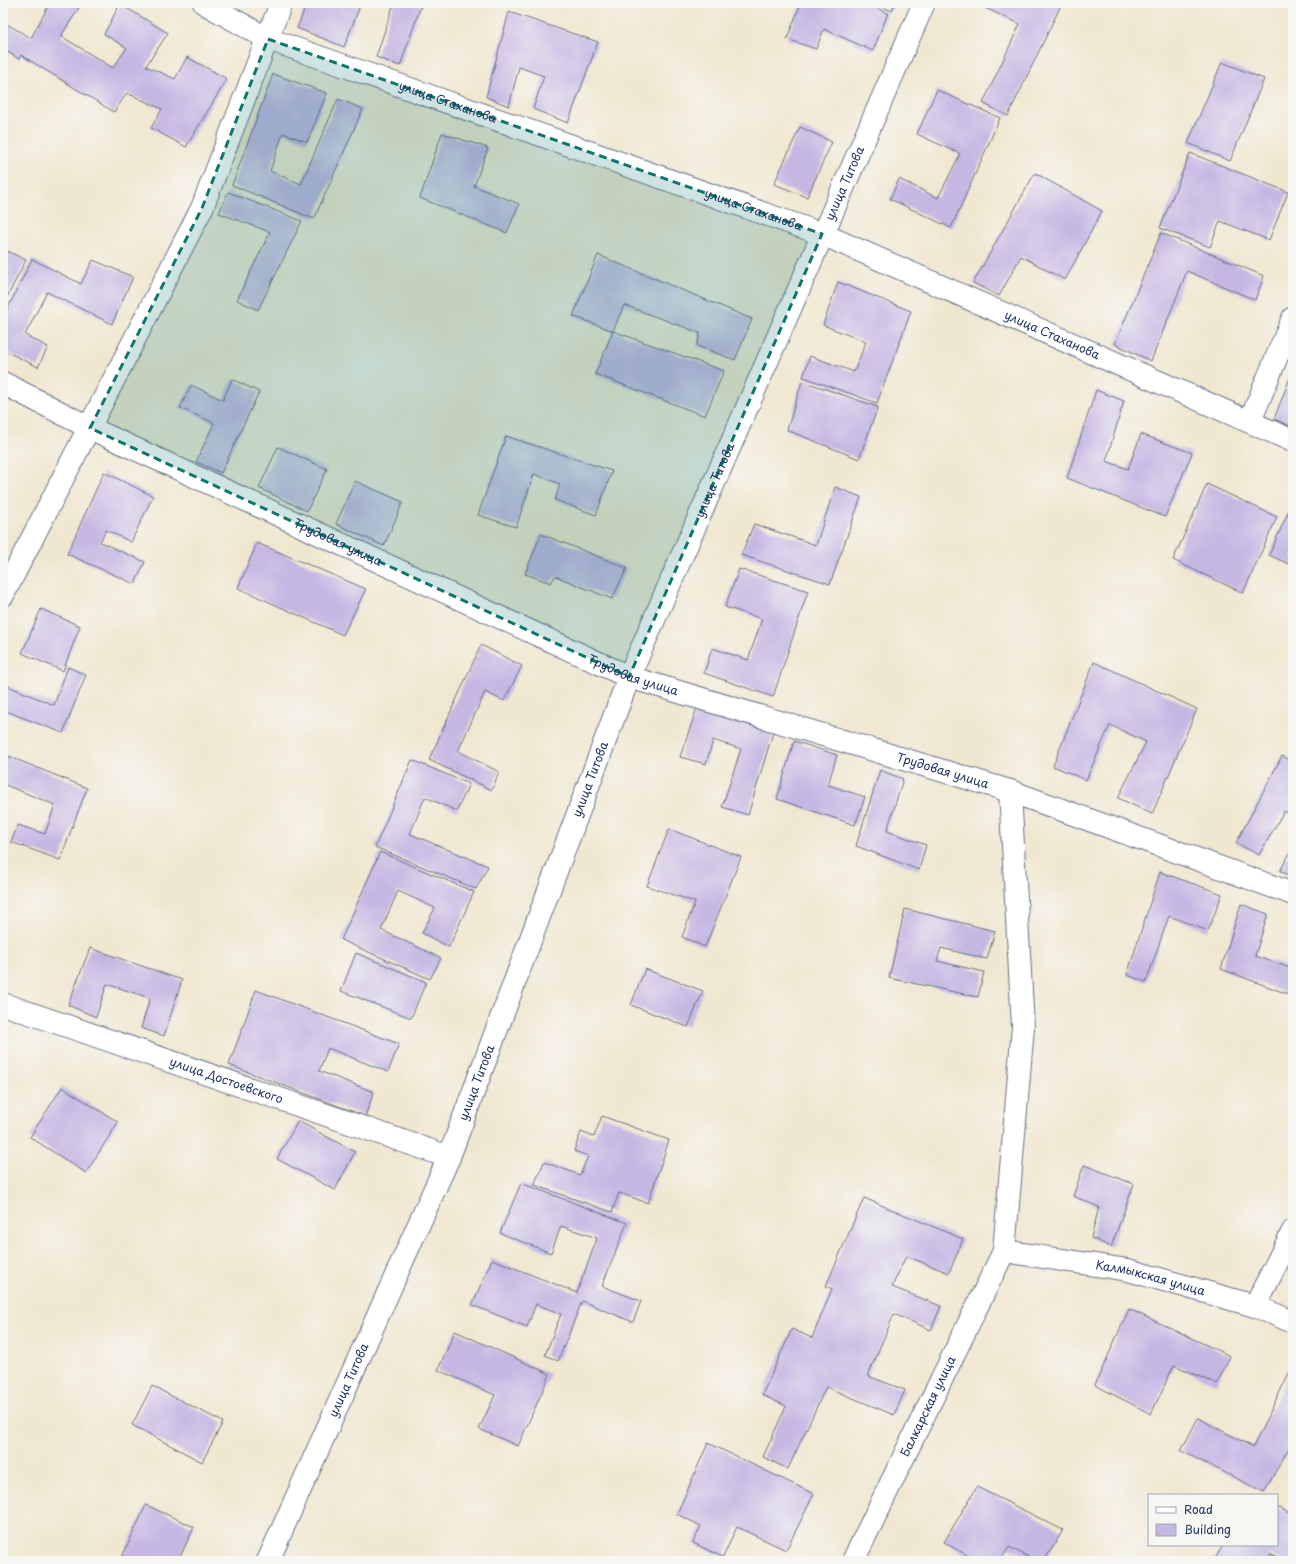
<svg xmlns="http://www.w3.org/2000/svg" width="1296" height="1564" viewBox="0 0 1296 1564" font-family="'Playpen Sans',sans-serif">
  <rect width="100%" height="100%" fill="#f6f6f2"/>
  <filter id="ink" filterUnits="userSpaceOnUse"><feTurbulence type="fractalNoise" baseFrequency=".025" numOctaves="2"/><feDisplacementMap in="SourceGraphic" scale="8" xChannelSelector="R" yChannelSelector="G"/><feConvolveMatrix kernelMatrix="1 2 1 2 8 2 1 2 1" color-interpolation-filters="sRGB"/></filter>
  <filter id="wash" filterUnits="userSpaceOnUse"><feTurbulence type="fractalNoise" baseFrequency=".012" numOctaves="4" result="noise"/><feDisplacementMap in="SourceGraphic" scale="16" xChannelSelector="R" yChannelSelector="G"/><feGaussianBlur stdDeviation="0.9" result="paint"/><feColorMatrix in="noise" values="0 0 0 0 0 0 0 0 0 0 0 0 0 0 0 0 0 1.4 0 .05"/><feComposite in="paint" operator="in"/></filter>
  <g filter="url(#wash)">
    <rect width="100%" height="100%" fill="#f0e7d0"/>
    <g id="blocks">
      <g fill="#c4b8e3">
        <polygon points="50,3 82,3 61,36 113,68 127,48 104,34 120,4 168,33 146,66 175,79 187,57 227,79 186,147 151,128 162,109 127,93 114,112 21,55 19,59 3,49 3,22 31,38"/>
        <polygon points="307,3 361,3 344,47 297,28"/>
        <polygon points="394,3 422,3 400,66 376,57"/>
        <polygon points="801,3 864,3 888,13 873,51 824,29 816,49 787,39"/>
        <polygon points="873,3 895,3 892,11"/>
        <polygon points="985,3 1062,3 1008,116 983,103 1020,24 983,7"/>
        <polygon points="509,12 598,42 568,123 533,109 544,76 519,67 509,106 486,97"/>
        <polygon points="1222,62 1264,79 1230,161 1188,143"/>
        <polygon points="273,74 327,93 307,142 283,133 270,171 301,184 338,99 363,109 314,219 232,185"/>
        <polygon points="937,90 1000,118 951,228 890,199 899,179 938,198 960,154 917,134"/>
        <polygon points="800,127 832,142 807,197 774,184"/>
        <polygon points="442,133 488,148 474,186 519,204 507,233 420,198"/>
        <polygon points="1190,153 1288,192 1269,240 1220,221 1210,247 1160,228"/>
        <polygon points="1035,173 1102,211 1065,280 1021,256 999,296 973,283"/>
        <polygon points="228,192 302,221 258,310 237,300 270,232 219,213"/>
        <polygon points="1161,233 1264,276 1255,300 1187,271 1151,361 1115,344"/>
        <polygon points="3,249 26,260 3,305"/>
        <polygon points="598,255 752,319 735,360 697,346 700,333 624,305 613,331 573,316"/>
        <polygon points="32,259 81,284 93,260 133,277 112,324 47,292 25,335 48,347 38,367 3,350 3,318"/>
        <polygon points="838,282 911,311 877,403 803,377 810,356 854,372 866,342 823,325"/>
        <polygon points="613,331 724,371 705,416 595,374"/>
        <polygon points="1293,370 1293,427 1274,419"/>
        <polygon points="232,379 259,392 221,473 196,462 214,423 180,408 191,385 223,400"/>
        <polygon points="802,381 878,407 859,459 787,430"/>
        <polygon points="1096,390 1124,401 1106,461 1128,469 1141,434 1192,453 1165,517 1067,478"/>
        <polygon points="506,436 612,471 596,515 555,500 560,484 534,474 516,527 478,515"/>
        <polygon points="278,447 327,469 307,511 259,488"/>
        <polygon points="104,472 153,496 131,542 106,530 100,542 145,562 135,584 67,554"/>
        <polygon points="355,481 403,502 384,546 336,524"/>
        <polygon points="1207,484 1277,517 1243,593 1173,560"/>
        <polygon points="835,487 861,497 830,584 741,555 754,524 816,545"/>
        <polygon points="1293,501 1293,566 1269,555"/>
        <polygon points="541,534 627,568 612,599 555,576 551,583 525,574"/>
        <polygon points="257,543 366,589 343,635 238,588"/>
        <polygon points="739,569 808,591 773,697 704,673 712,648 748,660 762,619 725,607"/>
        <polygon points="41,609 80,626 63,671 22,653"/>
        <polygon points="481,645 522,666 504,701 485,692 458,751 499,772 492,790 429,760"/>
        <polygon points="1094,662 1197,709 1152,814 1118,798 1146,742 1110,725 1086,780 1053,766"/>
        <polygon points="68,667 86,675 63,733 3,710 3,684 54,705"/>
        <polygon points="698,705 774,729 748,815 722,807 741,749 713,740 706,764 680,757"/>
        <polygon points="794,741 837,755 828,785 865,797 855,825 777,799"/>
        <polygon points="3,754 87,788 60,860 11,842 18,825 45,834 55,805 3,784"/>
        <polygon points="1282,756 1293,762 1293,816 1284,811 1259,855 1236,843"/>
        <polygon points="412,760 469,784 457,811 425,797 410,834 488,866 476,889 375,847"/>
        <polygon points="880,770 903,779 887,831 926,845 919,870 856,846"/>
        <polygon points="669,829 741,857 705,947 682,937 695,902 647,886"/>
        <polygon points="1293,847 1293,877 1280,871"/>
        <polygon points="380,852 474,892 449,947 422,933 435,908 398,891 381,930 441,958 430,979 341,940"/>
        <polygon points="1160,872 1222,894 1208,931 1169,916 1146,982 1127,975"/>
        <polygon points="1241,904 1268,914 1255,956 1293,969 1293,996 1221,969"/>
        <polygon points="905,909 995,931 987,959 941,948 937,961 984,972 978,997 889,978"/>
        <polygon points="90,948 182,980 164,1036 141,1028 150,998 107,984 96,1017 68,1005"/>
        <polygon points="356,953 426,982 411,1018 341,991"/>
        <polygon points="645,969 703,991 688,1027 631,1005"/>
        <polygon points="256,990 399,1044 388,1072 328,1048 319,1071 374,1092 365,1116 229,1065"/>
        <polygon points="62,1087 118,1122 86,1173 30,1137"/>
        <polygon points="602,1116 669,1140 648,1203 619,1193 612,1212 534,1185 544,1162 580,1175 588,1156 574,1151 581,1132 594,1137"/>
        <polygon points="298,1121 355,1152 335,1190 277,1159"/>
        <polygon points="1084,1165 1134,1184 1111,1247 1091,1238 1099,1207 1073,1196"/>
        <polygon points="521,1183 627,1223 602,1286 641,1301 633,1322 582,1301 558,1361 545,1355 561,1314 536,1304 527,1327 472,1305 492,1259 577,1293 597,1238 561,1226 551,1253 500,1233"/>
        <polygon points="864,1198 963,1239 949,1273 906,1256 892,1287 941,1306 931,1330 894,1314 868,1376 905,1390 894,1415 826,1387 788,1469 763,1457 786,1406 762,1395 792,1329 812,1338 832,1289 826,1286"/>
        <polygon points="1129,1309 1230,1356 1217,1384 1174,1365 1151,1414 1095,1385"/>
        <polygon points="455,1331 550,1374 518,1446 479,1429 495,1395 438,1370"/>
        <polygon points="1293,1365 1293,1441 1264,1492 1181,1451 1198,1418 1253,1447"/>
        <polygon points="152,1386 223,1422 202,1462 132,1425"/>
        <polygon points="708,1443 814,1494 786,1550 737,1527 723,1557 693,1543 701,1526 677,1514"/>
        <polygon points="977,1487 1063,1530 1044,1561 1037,1561 1009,1547 1000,1561 977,1561 944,1542"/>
        <polygon points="146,1505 194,1527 178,1561 125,1561 121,1559"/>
        <polygon points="1277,1507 1293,1515 1293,1561 1282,1561 1270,1554 1267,1561 1214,1561 1223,1545 1277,1545"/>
      </g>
    </g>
  </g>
  <g filter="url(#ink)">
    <use href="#blocks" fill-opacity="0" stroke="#666f86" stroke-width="1"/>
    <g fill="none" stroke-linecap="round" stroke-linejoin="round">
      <defs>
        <g id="minor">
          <path id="s1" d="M204 3 268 39 822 234 1293 441"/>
          <path id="s2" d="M3 383 90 428 629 677 1010 791 1293 894"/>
          <polyline points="1250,421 1293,318"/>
          <polyline points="3,595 202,208 281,3"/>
          <path id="s3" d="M3 1004 449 1157"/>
          <path id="s4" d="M1004 1251 1128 1270 1255 1306 1293 1322"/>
          <polyline points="1255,1306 1293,1231"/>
          <path id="s5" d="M268 1561 449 1157 629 677 924 3"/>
          <path id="s6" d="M853 1561 1004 1251 1023 1027 1010 791"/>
        </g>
      </defs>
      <use href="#minor" stroke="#666f86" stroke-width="24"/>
      <use href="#minor" stroke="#fff" stroke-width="22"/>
    </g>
  </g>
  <path fill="#0f766e" fill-opacity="0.2" stroke="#0f766e" stroke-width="3" stroke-dasharray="8 5" stroke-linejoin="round" d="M268 39 822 234 629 677 90 428 202 208Z"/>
  <g text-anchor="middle" stroke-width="3.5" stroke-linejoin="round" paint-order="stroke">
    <g font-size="12" fill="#1b2f5e" stroke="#f6f6f2">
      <text dy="4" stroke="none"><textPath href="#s1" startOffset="264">улица Стаханова</textPath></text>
      <text dy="4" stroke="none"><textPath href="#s5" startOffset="1494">улица Титова</textPath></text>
      <text dy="4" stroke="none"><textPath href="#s1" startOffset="588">улица Стаханова</textPath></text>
      <text dy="4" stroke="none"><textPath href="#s1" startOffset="912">улица Стаханова</textPath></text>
      <text dy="4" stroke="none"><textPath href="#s5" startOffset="1170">улица Титова</textPath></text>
      <text dy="4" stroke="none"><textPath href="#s2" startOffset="371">Трудовая улица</textPath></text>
      <text dy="4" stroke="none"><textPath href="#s2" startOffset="695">Трудовая улица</textPath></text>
      <text dy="4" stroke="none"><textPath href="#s2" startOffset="1019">Трудовая улица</textPath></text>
      <text dy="4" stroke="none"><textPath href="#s5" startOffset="846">улица Титова</textPath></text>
      <text dy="4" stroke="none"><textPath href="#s3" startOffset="236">улица Достоевского</textPath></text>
      <text dy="4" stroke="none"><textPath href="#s5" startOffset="522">улица Титова</textPath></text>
      <text dy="4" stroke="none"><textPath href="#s4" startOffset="149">Калмыкская улица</textPath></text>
      <text dy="4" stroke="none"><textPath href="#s5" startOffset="198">улица Титова</textPath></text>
      <text dy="4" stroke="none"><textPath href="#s6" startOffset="172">Балкарская улица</textPath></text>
    </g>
  </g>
  <rect width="1296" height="1564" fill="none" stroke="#f6f6f2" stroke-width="16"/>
  <rect x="1148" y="1494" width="130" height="52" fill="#f6f6f2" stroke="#9ea6b7"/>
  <rect x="1156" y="1507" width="20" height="6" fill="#ffffff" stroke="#9ea6b7"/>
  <text x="1184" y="1514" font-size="12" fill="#1b2f5e">Road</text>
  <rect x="1156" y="1524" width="20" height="12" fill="#c4b8e3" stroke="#9ea6b7"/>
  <text x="1184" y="1534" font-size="12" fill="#1b2f5e">Building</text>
</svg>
